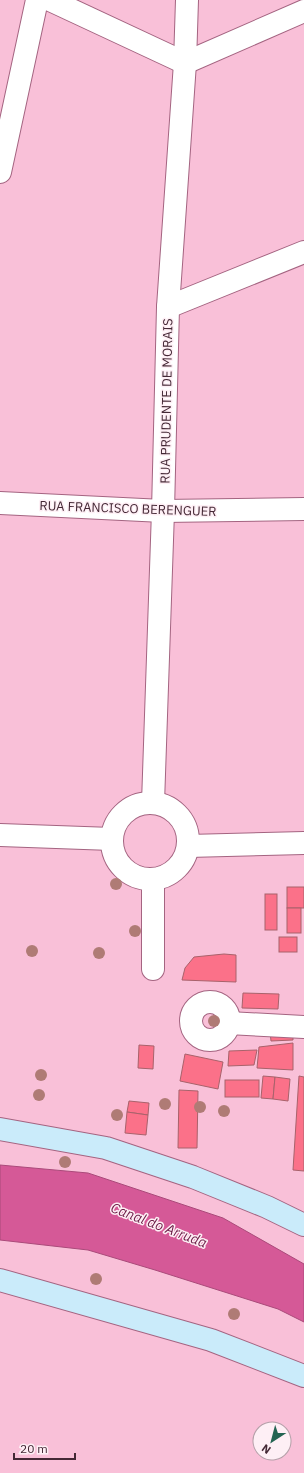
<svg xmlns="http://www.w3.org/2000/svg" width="304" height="1473" viewBox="0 0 304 1473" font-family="'IBM Plex Sans',sans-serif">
  <rect width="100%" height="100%" fill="#f9c0d8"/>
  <polygon fill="#d55997" stroke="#aa4a7a" points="0,1165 88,1173 223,1218 304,1264 304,1322 278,1309 155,1270 88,1250 0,1240"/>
  <g fill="#fb7189" stroke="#a8626b">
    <rect x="287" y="887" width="17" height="21"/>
    <rect x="265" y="894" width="12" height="36"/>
    <rect x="287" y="908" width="14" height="25"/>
    <rect x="279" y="937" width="18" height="15"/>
    <polygon points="224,954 236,955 236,982 182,980 185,968 194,957"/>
    <polygon points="243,993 279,994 278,1009 242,1008"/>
    <polygon points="293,1030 293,1040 271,1041 270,1032"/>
    <polygon points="293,1043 293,1070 257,1068 259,1047"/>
    <polygon points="139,1045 154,1046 153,1069 138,1068"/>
    <polygon points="257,1050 254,1065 228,1066 229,1051"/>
    <polygon points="185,1054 223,1062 218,1089 180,1081"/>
    <polygon points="263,1076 275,1077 273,1099 261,1098"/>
    <polygon points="299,1076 304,1077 304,1171 293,1170"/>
    <polygon points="275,1077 290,1079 288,1101 273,1099"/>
    <rect x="225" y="1080" width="34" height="17"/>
    <polygon points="179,1090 198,1091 197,1148 178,1148"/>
    <polygon points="129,1101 149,1103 148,1115 127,1112"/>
    <polygon points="127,1112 148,1115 146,1135 125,1133"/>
  </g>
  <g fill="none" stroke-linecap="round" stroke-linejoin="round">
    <defs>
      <g id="minor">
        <polyline points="185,63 304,11"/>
        <polyline points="0,172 37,0"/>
        <polyline points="168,307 304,252"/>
        <polyline points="0,503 163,511 304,509"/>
        <polyline points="153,880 153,969"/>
        <circle cx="210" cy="1021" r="19"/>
        <polyline points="228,1023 304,1027"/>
      </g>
      <g id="tertiary">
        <polyline points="50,0 185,63"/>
        <circle cx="150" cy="841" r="38"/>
        <polyline points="153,803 163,511 168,307 185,63 187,0"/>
        <polyline points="0,835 112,839"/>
        <polyline points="188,846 304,843"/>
      </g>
      <g id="secondary">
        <polyline points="0,1129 106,1148 193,1177 267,1207 304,1225"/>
        <polyline points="0,1280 211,1340 304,1376"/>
      </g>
    </defs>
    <use href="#minor" stroke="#a46481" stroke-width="24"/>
    <use href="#tertiary" stroke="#a46481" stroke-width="24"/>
    <use href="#secondary" stroke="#a46481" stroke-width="24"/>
    <use href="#minor" stroke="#fff" stroke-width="22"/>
    <use href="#tertiary" stroke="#fff" stroke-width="22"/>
    <use href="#secondary" stroke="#caebfa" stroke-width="22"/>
  </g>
  <g fill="#af7b75">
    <circle cx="116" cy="884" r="6"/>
    <circle cx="135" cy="931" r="6"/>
    <circle cx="32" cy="951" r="6"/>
    <circle cx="99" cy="953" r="6"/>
    <circle cx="214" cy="1021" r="6"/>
    <circle cx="41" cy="1075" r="6"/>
    <circle cx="39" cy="1095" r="6"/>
    <circle cx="165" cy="1104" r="6"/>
    <circle cx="200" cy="1107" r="6"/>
    <circle cx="224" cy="1111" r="6"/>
    <circle cx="117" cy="1115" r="6"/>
    <circle cx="65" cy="1162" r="6"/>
    <circle cx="96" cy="1279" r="6"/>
    <circle cx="234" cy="1314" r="6"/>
  </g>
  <g text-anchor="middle" stroke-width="3" stroke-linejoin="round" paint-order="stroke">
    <g font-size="13" fill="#442835" stroke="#feeff5">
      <text transform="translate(166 401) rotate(-89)" y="5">RUA PRUDENTE DE MORAIS</text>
      <text transform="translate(128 508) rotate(2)" y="5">RUA FRANCISCO BERENGUER</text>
    </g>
    <g font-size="14" font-style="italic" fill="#6d1e48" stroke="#feeff5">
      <text transform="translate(159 1225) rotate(21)" y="5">Canal do Arruda</text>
    </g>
  </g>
  <g transform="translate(272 1441) rotate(216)"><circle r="19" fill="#feeff5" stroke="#b49fa8"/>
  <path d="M0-3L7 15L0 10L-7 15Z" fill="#246452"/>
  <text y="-6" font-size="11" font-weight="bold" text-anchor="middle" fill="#442835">N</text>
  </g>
  <path d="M14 1453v6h61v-6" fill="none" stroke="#442835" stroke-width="2"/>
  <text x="20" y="1453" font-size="12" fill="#442835" stroke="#feeff5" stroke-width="3" paint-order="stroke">20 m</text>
</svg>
